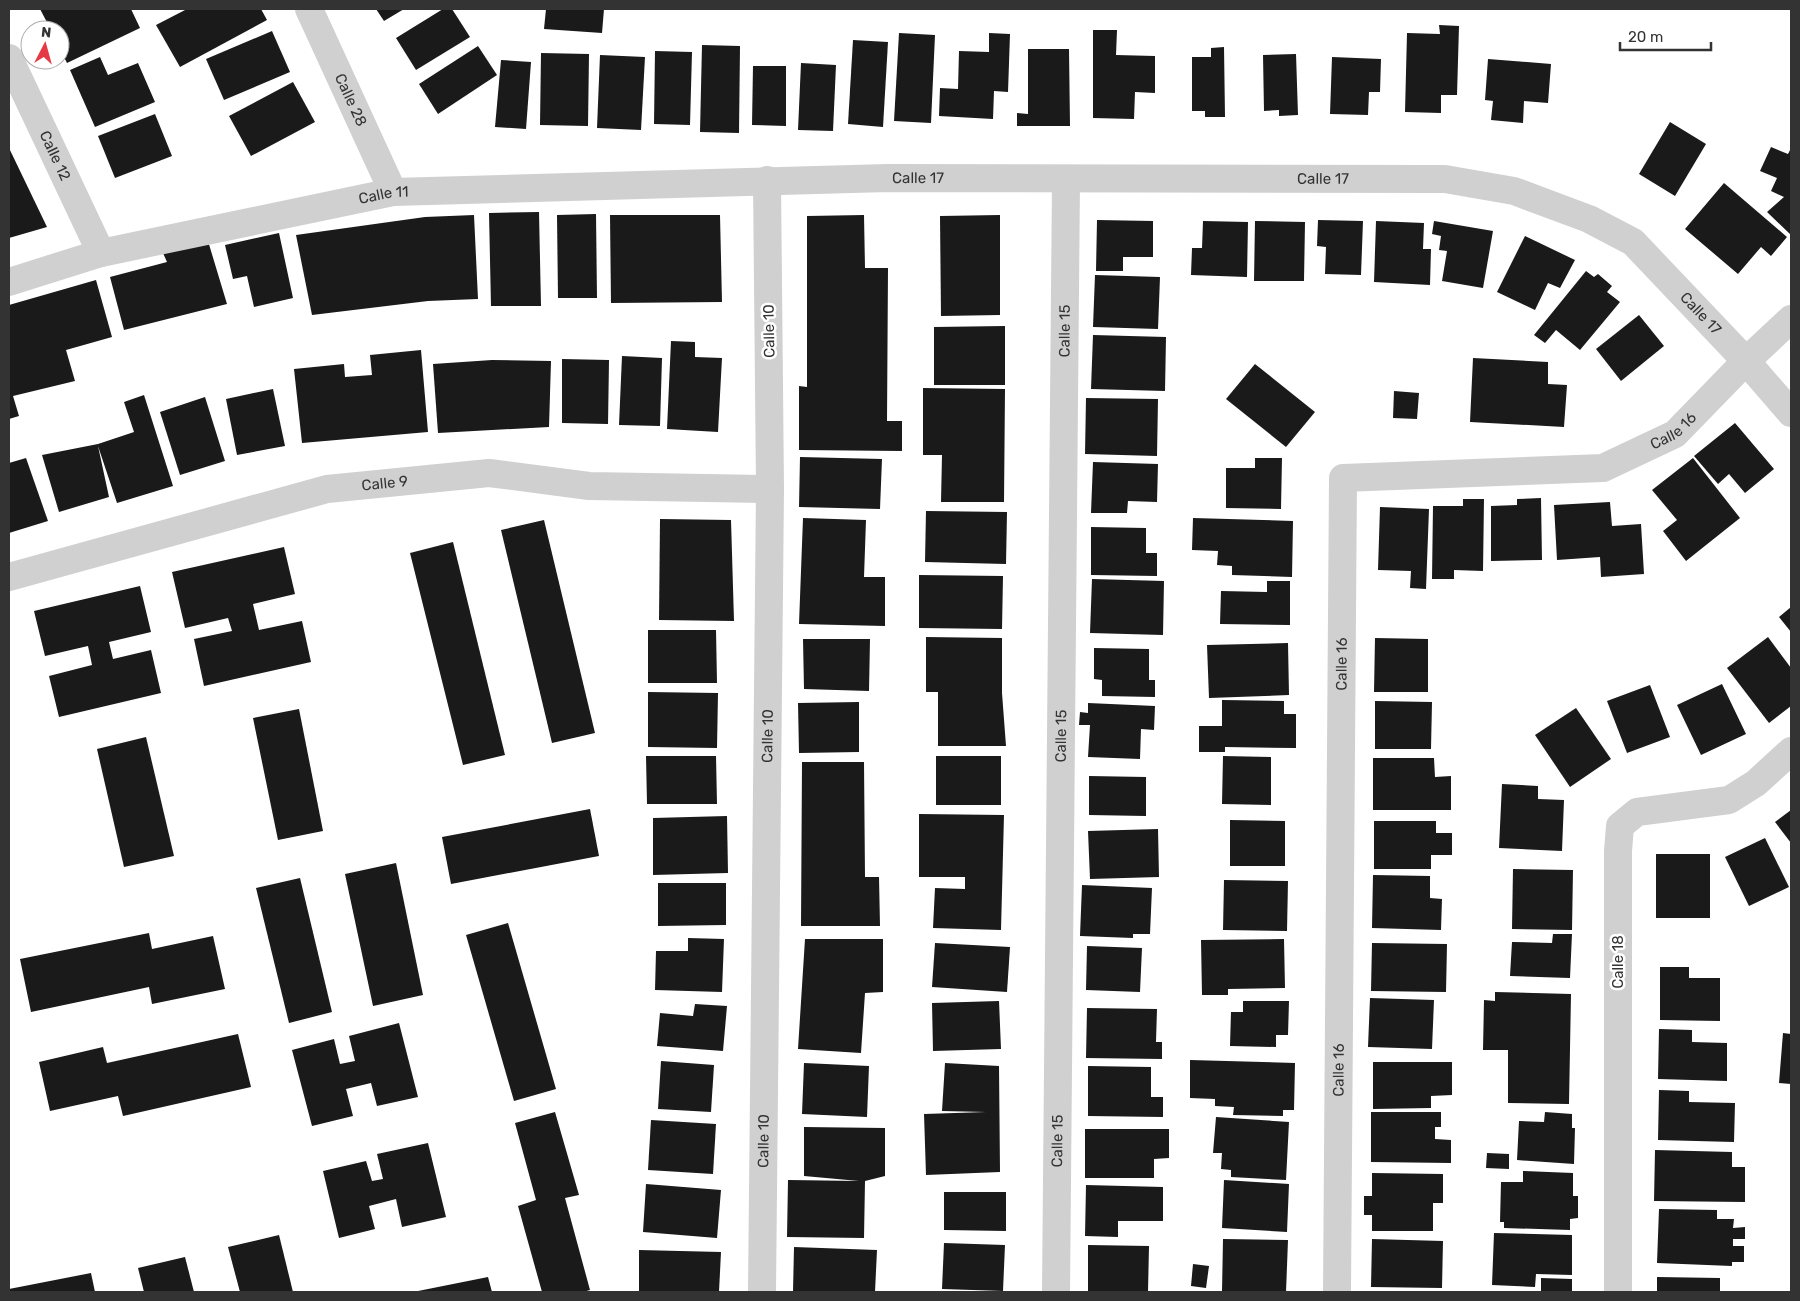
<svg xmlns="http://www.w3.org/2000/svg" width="1800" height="1301" viewBox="0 0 1800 1301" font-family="Rubik,sans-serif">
  <rect width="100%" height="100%" fill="#fff"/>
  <g fill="#1a1a1a">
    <polygon points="40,9 131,9 140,28 67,63 60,49 60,30 51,30"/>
    <polygon points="187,9 261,9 267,20 180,67 156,25"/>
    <polygon points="376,9 404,9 384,21"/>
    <polygon points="443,9 452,9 470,37 416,70 396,38"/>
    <polygon points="546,9 604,9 602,33 544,29"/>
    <polygon points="1439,25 1459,26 1457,95 1441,95 1441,113 1405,112 1407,33 1440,34"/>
    <polygon points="1093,30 1117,30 1116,55 1155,56 1155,93 1135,92 1134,119 1093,118"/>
    <polygon points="272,31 290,72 224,100 206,59"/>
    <polygon points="899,33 935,35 931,123 894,121"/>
    <polygon points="989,33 1010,34 1008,92 994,91 993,119 939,116 940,88 958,89 959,51 989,52"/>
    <polygon points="853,40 888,42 883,127 848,124"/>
    <polygon points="702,45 740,46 739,133 700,132"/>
    <polygon points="478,46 497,75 438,114 419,84"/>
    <polygon points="1224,47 1225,117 1205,117 1205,111 1192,111 1192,57 1211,57 1211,48"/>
    <polygon points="1028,49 1069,49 1070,126 1017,126 1017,113 1028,114"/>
    <polygon points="655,51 692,52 690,125 654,124"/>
    <polygon points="541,53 589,54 588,126 540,125"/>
    <polygon points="1296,54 1298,115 1279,116 1279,110 1264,111 1263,55"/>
    <polygon points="600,55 645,57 641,130 597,128"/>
    <polygon points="100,57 108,75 138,63 155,102 95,127 70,70"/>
    <polygon points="1332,57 1381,59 1380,92 1369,92 1368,115 1330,114"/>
    <polygon points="1488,59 1551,64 1548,103 1524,101 1523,123 1491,120 1493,101 1485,100"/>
    <polygon points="501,60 531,62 526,129 495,127"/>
    <polygon points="801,63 836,65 833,131 798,130"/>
    <polygon points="753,66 786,66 786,126 752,125"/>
    <polygon points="293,82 315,122 251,156 229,116"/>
    <polygon points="155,114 172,156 115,178 98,136"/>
    <polygon points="1670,122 1706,144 1675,196 1639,174"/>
    <polygon points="1771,147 1788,154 1791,148 1791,235 1767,212 1784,197 1771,191 1777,178 1760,171"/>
    <polygon points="9,148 47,227 9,238"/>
    <polygon points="1724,183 1787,237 1771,256 1761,247 1738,274 1685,229"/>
    <polygon points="539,212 541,306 491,306 489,213"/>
    <polygon points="596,214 597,298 558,298 557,215"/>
    <polygon points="474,215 478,299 428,301 312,315 296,235 425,217"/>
    <polygon points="610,215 720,215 722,302 611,303"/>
    <polygon points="864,215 865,268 888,268 887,421 902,421 902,451 799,450 799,386 807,387 807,216"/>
    <polygon points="1000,215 1000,315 941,316 940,216"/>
    <polygon points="1097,220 1153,221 1153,257 1123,257 1123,271 1096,271"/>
    <polygon points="1318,220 1363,221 1361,275 1325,274 1326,247 1317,246"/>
    <polygon points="1203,221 1248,222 1247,277 1191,275 1192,248 1202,248"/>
    <polygon points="1255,221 1305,222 1304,281 1254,281"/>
    <polygon points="1376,221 1424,223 1423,249 1431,249 1430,285 1374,282"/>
    <polygon points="1434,221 1493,231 1483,288 1442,281 1447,251 1439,250 1441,236 1432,234"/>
    <polygon points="279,233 293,298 254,307 247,276 233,279 225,245"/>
    <polygon points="1525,236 1575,260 1560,288 1548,283 1535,310 1497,292"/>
    <polygon points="208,241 227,304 124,330 110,277 167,262 163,253"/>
    <polygon points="1586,271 1594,277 1598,274 1612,286 1607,292 1620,302 1580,350 1556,330 1545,343 1534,335"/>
    <polygon points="1095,275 1160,277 1158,329 1093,327"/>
    <polygon points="96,280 112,337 66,350 75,381 13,396 19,416 9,419 9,305"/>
    <polygon points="1639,315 1664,346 1621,381 1596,349"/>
    <polygon points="1005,326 1005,385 934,385 934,327"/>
    <polygon points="1093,335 1166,337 1165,391 1091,389"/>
    <polygon points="671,341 695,342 695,357 722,358 718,432 667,429"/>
    <polygon points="421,350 428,432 302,443 294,369 344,364 345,377 372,375 370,355"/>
    <polygon points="622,356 662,358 660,426 619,425"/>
    <polygon points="1473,358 1548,362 1548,384 1567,385 1564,427 1470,422"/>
    <polygon points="562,359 609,360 608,424 562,423"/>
    <polygon points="492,360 551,361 549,427 438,433 433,364"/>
    <polygon points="1255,364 1315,412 1286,447 1226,399"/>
    <polygon points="923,388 1005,389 1004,502 941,502 942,455 923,455"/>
    <polygon points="273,389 285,446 237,455 226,399"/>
    <polygon points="1394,391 1419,393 1417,419 1393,418"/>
    <polygon points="144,395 173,486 117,503 98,446 109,497 59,512 42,455 98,444 134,432 124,402"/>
    <polygon points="205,397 225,461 180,475 160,412"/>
    <polygon points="1086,398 1158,399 1157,456 1085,454"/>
    <polygon points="1735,423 1774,469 1745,493 1729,474 1718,484 1694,456"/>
    <polygon points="800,457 882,459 880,509 799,507"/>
    <polygon points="26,458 48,521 9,533 9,463"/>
    <polygon points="1255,458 1282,458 1281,509 1226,508 1226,468 1255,468"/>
    <polygon points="1693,458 1740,518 1686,561 1663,531 1677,520 1652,490"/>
    <polygon points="1093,462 1158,464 1157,502 1128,501 1127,513 1091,513"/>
    <polygon points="1541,498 1542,560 1491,561 1491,506 1517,505 1517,499"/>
    <polygon points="1463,499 1484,499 1483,571 1454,570 1454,579 1432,579 1433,506 1463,506"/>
    <polygon points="1610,502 1612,526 1641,524 1644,574 1601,577 1600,557 1557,560 1554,505"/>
    <polygon points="1380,507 1429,509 1426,589 1410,588 1411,571 1378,570"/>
    <polygon points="926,511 1007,512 1006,564 925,562"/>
    <polygon points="803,518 866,520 864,577 885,577 885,626 799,624"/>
    <polygon points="1193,518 1293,521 1292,577 1232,575 1232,566 1217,565 1218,551 1192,550"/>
    <polygon points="660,519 731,520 734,621 659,620"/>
    <polygon points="544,520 595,733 552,743 501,530"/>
    <polygon points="1091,527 1146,528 1146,553 1157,553 1157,576 1091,575"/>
    <polygon points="453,542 505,755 463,765 410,553"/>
    <polygon points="284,547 295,594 253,604 259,630 302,621 311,662 204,686 194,639 232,631 228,618 185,628 172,572"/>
    <polygon points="919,575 1003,576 1002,629 919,628"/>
    <polygon points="1092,579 1164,581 1163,635 1090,633"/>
    <polygon points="1267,581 1290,581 1290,625 1220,624 1221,591 1267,592"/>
    <polygon points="140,586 151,632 109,642 113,659 151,650 161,693 59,717 49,676 92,665 88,646 45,656 34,611"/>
    <polygon points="1791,607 1791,632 1779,617"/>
    <polygon points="648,630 716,630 717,683 648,683"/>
    <polygon points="926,637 1002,638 1002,693 1006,746 938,746 938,692 926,692"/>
    <polygon points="1768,637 1791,668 1791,706 1769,723 1727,668"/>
    <polygon points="1375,638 1428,639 1428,692 1374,692"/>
    <polygon points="803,639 870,639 869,691 804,689"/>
    <polygon points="1288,643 1289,695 1209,698 1207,645"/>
    <polygon points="1094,648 1149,649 1149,680 1155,680 1155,697 1102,696 1102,680 1094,679"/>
    <polygon points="1722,684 1746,734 1701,755 1677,705"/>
    <polygon points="1650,685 1670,737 1627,753 1607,701"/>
    <polygon points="648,692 718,693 717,748 648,747"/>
    <polygon points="1222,700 1284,701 1284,714 1296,714 1296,748 1225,747 1225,752 1199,752 1199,726 1222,726"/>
    <polygon points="1375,701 1432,702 1431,749 1375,749"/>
    <polygon points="859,702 859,752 799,753 798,703"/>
    <polygon points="1088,703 1155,706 1154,730 1141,729 1140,759 1088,757 1090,725 1079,725 1080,712 1088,713"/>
    <polygon points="1576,708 1611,759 1570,787 1535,735"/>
    <polygon points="299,709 323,831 278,840 253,718"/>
    <polygon points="146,737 174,856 124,867 97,749"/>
    <polygon points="646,756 716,756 717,804 647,804"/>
    <rect x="936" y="756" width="65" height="49"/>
    <polygon points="1223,756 1271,757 1271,805 1222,804"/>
    <polygon points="1373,758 1434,758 1435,777 1451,776 1451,810 1373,810"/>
    <polygon points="802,762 864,762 865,877 879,877 880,926 801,926"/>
    <polygon points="1089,776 1146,777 1146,816 1089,815"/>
    <polygon points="1502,784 1538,786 1538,799 1564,800 1562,851 1499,848"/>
    <polygon points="590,809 599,856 451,884 442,837"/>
    <polygon points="1791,810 1791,843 1775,822"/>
    <polygon points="919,814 1004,815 1001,930 933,928 935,888 965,889 965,877 919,877"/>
    <polygon points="727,816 728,873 653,875 653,818"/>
    <polygon points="1230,820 1285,821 1285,866 1230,866"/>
    <polygon points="1374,821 1436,821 1436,833 1452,833 1452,855 1431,855 1431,869 1374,869"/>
    <polygon points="1158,829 1159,877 1090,879 1088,831"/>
    <polygon points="1765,838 1789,887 1749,906 1725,857"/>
    <rect x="1656" y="854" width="54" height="64"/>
    <polygon points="396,863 423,995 373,1006 345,874"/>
    <polygon points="1513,869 1573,870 1572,930 1512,929"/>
    <polygon points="1373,875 1430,876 1430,898 1442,899 1441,930 1372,928"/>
    <polygon points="300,878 332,1012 289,1023 256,888"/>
    <polygon points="1224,880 1288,881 1287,931 1223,930"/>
    <polygon points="658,883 726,883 726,925 658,926"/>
    <polygon points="1082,885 1152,888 1150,934 1133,934 1133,938 1080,936"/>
    <polygon points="508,923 556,1089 514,1101 466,935"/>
    <polygon points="149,933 152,949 213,936 225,989 152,1004 149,987 31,1012 20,959"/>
    <polygon points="1553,934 1572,934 1570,978 1510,976 1512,942 1552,943"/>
    <polygon points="688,938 724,939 722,992 655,990 656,951 688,951"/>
    <polygon points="805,939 883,939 883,992 865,993 861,1053 798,1049"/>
    <polygon points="1284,939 1285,988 1228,989 1228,995 1202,995 1201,940"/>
    <polygon points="935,943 1010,947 1007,992 932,987"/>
    <polygon points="1372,943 1447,944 1446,992 1371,991"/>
    <polygon points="1087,946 1142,948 1140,992 1086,990"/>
    <polygon points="1660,967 1689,967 1689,978 1720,978 1720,1021 1660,1020"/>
    <polygon points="1495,992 1571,994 1569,1104 1508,1103 1508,1050 1483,1050 1484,1000 1495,1001"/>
    <polygon points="1370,998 1434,1000 1432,1049 1368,1047"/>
    <polygon points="999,1001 1001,1049 933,1051 932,1003"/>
    <polygon points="1243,1001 1289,1001 1288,1035 1276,1035 1276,1047 1230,1046 1231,1012 1243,1012"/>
    <polygon points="695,1004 727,1006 723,1051 657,1046 660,1013 693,1016"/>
    <polygon points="1087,1008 1157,1009 1156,1042 1162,1042 1162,1059 1086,1058"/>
    <polygon points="399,1023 418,1097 377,1106 371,1083 346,1089 353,1116 312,1126 292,1050 334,1039 340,1064 355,1061 349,1036"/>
    <polygon points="1659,1029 1692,1030 1692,1042 1727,1043 1727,1081 1658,1079"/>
    <polygon points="1783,1033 1791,1034 1791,1084 1779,1083"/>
    <polygon points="238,1034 251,1087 123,1116 118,1096 50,1111 39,1062 103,1047 107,1063"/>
    <polygon points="1190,1060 1295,1063 1294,1110 1283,1110 1283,1116 1233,1115 1234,1107 1215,1106 1215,1099 1190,1098"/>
    <polygon points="661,1061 714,1065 711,1112 658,1109"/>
    <polygon points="1373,1062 1452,1062 1452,1095 1431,1096 1431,1108 1373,1109"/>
    <polygon points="804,1063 869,1066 867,1117 802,1114"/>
    <polygon points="945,1063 999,1066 1000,1172 926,1175 924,1114 986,1112 942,1111"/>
    <polygon points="1088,1066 1151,1067 1151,1097 1163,1097 1163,1117 1088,1116"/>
    <polygon points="1659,1090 1689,1091 1689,1102 1735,1103 1734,1142 1658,1140"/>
    <polygon points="555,1112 579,1195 565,1198 590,1290 583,1292 542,1292 518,1206 536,1200 515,1123"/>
    <polygon points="1371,1112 1441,1112 1441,1127 1435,1127 1435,1139 1451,1140 1451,1163 1371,1162"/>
    <polygon points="1545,1112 1572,1114 1572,1128 1575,1128 1574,1164 1517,1160 1519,1121 1544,1122"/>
    <polygon points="1216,1117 1289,1122 1286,1180 1231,1177 1231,1170 1221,1169 1222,1153 1213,1153"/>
    <polygon points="651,1120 716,1124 713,1174 648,1170"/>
    <polygon points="804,1127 885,1128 885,1176 865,1181 864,1238 787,1237 788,1180 859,1181 804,1176"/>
    <polygon points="1085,1129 1169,1129 1169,1158 1154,1159 1154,1178 1085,1178"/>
    <polygon points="428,1143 446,1217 402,1227 396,1199 369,1206 375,1229 339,1238 323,1171 366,1161 372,1181 383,1179 377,1154"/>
    <polygon points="1655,1150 1732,1152 1732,1167 1745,1167 1745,1202 1654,1201"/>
    <polygon points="1487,1153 1509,1154 1509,1169 1486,1168"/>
    <polygon points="1523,1171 1573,1173 1573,1196 1578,1196 1578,1218 1570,1219 1570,1230 1504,1228 1504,1222 1500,1222 1501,1182 1523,1182"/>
    <polygon points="1372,1173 1443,1174 1443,1203 1433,1203 1433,1231 1372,1231 1372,1215 1364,1215 1364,1196 1372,1196"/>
    <polygon points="1224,1180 1289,1184 1287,1232 1222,1228"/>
    <polygon points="646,1184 721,1190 717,1238 643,1232"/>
    <polygon points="1086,1185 1163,1187 1163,1221 1118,1221 1118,1237 1085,1236"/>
    <polygon points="944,1192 1006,1192 1006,1231 944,1230"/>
    <polygon points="1659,1209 1717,1210 1717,1219 1734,1219 1733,1228 1745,1227 1745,1239 1733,1239 1733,1246 1744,1246 1744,1262 1732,1262 1732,1266 1657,1263"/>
    <polygon points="1494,1233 1572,1235 1572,1275 1536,1274 1535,1287 1492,1285"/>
    <polygon points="279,1235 293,1292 240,1292 228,1247"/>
    <polygon points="1223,1239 1288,1240 1286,1292 1222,1292"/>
    <polygon points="1372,1239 1443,1241 1442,1288 1371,1287"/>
    <polygon points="944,1243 1005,1245 1003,1291 942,1289"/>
    <polygon points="1088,1245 1149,1246 1148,1292 1088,1292"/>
    <polygon points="794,1247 877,1250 875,1292 793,1292"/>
    <polygon points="639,1250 721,1252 719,1292 639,1292"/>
    <polygon points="185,1257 194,1292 144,1292 138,1268"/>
    <polygon points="1193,1264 1209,1266 1206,1288 1191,1286"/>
    <polygon points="91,1273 95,1292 9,1292 9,1289"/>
    <polygon points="488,1277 492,1292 418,1292 418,1291"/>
    <polygon points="1657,1277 1720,1278 1720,1292 1657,1292"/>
    <polygon points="1541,1278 1572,1279 1572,1292 1541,1292"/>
  </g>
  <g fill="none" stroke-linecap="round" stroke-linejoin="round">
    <g stroke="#d0d0d0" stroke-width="28">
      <path id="s1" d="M309 9 393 192"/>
      <path id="s2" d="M9 58 101 253"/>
      <path id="s3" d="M9 282 101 253 393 192 888 178 1445 179 1514 191 1589 219 1633 242 1746 361 1791 413"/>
      <path id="s4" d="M9 577 327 489 489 473 589 486 770 489"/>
      <path id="s5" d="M762 1292 770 489 767 180"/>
      <path id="s6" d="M1056 1292 1066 180"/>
      <path id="s7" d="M1337 1292 1343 478 1603 468 1675 434 1746 361 1791 319"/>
      <polyline points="1618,1292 1618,851 1620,826 1637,812 1729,800 1756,783 1791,751"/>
    </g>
  </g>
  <g text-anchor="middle" stroke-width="5" stroke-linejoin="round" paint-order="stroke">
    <g font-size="15" fill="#333" stroke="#fff">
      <text dy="5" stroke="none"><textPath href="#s1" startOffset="100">Calle 28</textPath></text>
      <text dy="5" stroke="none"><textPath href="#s2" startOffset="108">Calle 12</textPath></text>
      <text dy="5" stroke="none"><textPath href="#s3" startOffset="920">Calle 17</textPath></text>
      <text dy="5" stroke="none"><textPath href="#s3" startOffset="1325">Calle 17</textPath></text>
      <text dy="5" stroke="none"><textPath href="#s3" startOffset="385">Calle 11</textPath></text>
      <text dy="5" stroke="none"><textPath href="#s3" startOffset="1745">Calle 17</textPath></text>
      <text transform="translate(769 331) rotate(-91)" y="5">Calle 10</text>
      <text dy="5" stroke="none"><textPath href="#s6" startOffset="961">Calle 15</textPath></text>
      <text dy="5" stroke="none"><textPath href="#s7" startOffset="1154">Calle 16</textPath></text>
      <text dy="5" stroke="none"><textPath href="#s4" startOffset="388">Calle 9</textPath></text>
      <text dy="5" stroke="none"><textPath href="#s7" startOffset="628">Calle 16</textPath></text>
      <text dy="5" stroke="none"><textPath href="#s5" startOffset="556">Calle 10</textPath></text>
      <text dy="5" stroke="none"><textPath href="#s6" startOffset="556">Calle 15</textPath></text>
      <text transform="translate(1618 962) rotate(-90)" y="5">Calle 18</text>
      <text dy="5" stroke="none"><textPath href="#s7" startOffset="222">Calle 16</textPath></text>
      <text dy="5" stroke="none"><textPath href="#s5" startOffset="151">Calle 10</textPath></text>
      <text dy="5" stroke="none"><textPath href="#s6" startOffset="151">Calle 15</textPath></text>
    </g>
  </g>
  <rect width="1800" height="1301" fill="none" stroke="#333333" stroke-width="20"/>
  <g transform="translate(45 45) rotate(6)"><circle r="24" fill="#ffffff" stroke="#adadad"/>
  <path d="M0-4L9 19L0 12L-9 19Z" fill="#e63946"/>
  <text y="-8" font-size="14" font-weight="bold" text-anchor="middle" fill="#333333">N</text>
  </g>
  <path d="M1620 42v8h91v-8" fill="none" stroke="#333333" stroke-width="2.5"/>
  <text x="1628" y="42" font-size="15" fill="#333333" stroke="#ffffff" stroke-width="4" paint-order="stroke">20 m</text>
</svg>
